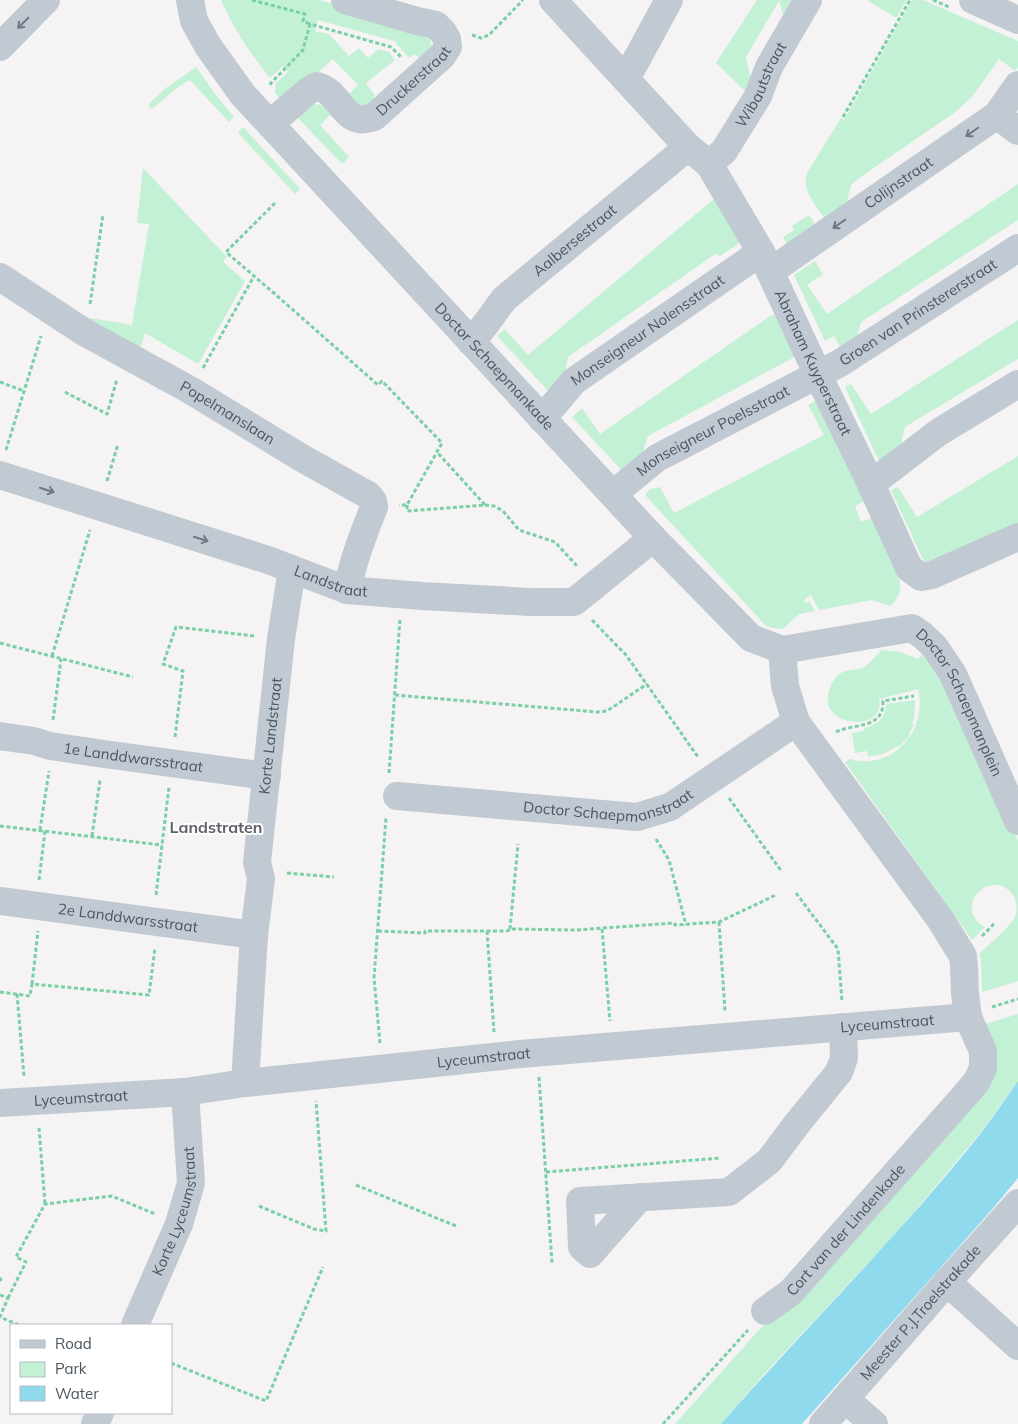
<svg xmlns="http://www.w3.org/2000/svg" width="1018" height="1424" viewBox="0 0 1018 1424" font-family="Mulish,sans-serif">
  <rect width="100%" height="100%" fill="#f5f3f3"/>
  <g fill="#c3f1d5">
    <path d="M221 0H319L418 27 430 38 432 47 422 62 415 54 409 58 394 41 318 20 315 31 329 34 349 56 359 48 368 58 378 49 389 52 395 60 366 83 367 85 375 95 373 97 375 99 364 107 346 97 358 85 333 59 284 103 275 93 276 83 288 72 283 66 270 78C250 53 234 29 221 0Z"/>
    <polygon points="757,0 794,0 784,18 779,1 746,57 753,89 749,95 716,63"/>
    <polygon points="867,0 907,0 896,18"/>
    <path d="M912 0H923L1018 41V67L1016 70H1014L999 59 972 97 954 113 862 176 851 185 844 214 826 220C817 207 801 190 807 173L841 118 844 120Z"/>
    <polygon points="196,67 218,98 234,117 229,122 190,80 178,87 152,109 148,105 166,88"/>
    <polygon points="311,104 324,105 332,113 320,125 349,157 342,164 295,115"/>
    <polygon points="242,128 244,128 300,189 295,194 238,133"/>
    <polygon points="143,168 227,257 223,262 245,281 198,364 145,333 138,356 89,326 90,318 132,325 149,224 137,223"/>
    <polygon points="1018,184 1018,220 861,322 855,346 844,353 834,336 825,341 794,275 815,261 823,274 807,285 827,314"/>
    <polygon points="715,198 741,242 720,256 715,254 568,357 562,389 552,395 497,336 505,329 528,355"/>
    <polygon points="809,215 819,231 790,249 783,237 794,230 792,226"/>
    <polygon points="777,314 798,355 648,436 639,465 627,476 572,417 582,408 600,434 770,316"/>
    <polygon points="1018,320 1018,359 905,427 899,452 881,466 845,387 851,384 871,414"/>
    <path d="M819 399 865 501 855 506 861 522 872 518 899 578C902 589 899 599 890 606L872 600 819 610 811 595 804 600 806 603 809 601 815 611 799 614 783 629 774 628 766 626 645 495 650 489 660 487 674 513 824 435 808 405Z"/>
    <polygon points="1018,456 1018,529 927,568 891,490 898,487 917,517"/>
    <path d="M882 650 900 652 918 659 922 654 934 664 1018 841V981L982 992 981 960 979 954C987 946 1011 926 1015 917 1018 911 1017 901 1013 895 991 865 951 908 985 927L972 940 845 762 850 759C893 771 928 731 918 689L879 699C882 714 872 722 857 722 847 722 836 718 830 709 824 698 831 677 843 672 849 669 856 670 862 668 869 665 876 655 882 650Z"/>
    <path d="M915 700 914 718 912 723 914 724 909 734 910 735 899 747 898 746 883 754 868 757 867 751 855 753 852 733 864 731V728C877 725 886 718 886 704Z"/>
    <polygon points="1018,1014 1018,1081 981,1132 899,1230 765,1373 721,1424 675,1424 758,1331 795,1297 975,1104 982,1025"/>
  </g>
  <path fill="#90daee" d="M1018 1081V1178L995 1206 802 1424H721C807 1326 900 1235 981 1133 994 1116 1006 1098 1018 1081Z"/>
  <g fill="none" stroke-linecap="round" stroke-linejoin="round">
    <g stroke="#7ad0a6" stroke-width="3" stroke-dasharray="4 2.5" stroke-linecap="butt">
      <polyline points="252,0 305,14 303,21 310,24"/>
      <polyline points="933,0 949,7"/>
      <polyline points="472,35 481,38 489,35 523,0"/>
      <polyline points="270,85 271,83 303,50 310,24 391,47 401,57"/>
      <polyline points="843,117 910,0"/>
      <polyline points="275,203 226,252 275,294 378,385 382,381 442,443 407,505 399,505"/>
      <polyline points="90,304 103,214"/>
      <polyline points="203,368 254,276"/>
      <polyline points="0,382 24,391"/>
      <polyline points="65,392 107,414 117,379"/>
      <polyline points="6,450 41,336"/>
      <polyline points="107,481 118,444"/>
      <polyline points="407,505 407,511 485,505 437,452"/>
      <polyline points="485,505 494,506 503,511 519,530 555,542 577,566"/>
      <polyline points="592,620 626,655 698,757"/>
      <polyline points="0,643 133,677"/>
      <polyline points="52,656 90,530"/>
      <polyline points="395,695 597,712 607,711 647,684"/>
      <polyline points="53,720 61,659"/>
      <path d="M836 732C853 723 884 730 883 701L914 696"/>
      <polyline points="175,737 183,671 163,664 176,627 255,636"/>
      <polyline points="389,773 400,619"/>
      <polyline points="729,798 782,872"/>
      <polyline points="0,826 162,845"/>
      <polyline points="40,830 49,771"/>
      <polyline points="92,836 100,780"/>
      <polyline points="656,839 669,860 686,925"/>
      <polyline points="287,873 334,877"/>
      <polyline points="39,880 45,831"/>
      <polyline points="796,893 838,949 842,1002"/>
      <polyline points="156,895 169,787"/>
      <polyline points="719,922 725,1012"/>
      <polyline points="510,929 518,844"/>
      <polyline points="602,929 610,1021"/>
      <polyline points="378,931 425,933 425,931 507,931 511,929 576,930 674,923 675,925 719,922 776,895"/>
      <polyline points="487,931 494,1032"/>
      <polyline points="982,936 992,926 994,923"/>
      <polyline points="32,984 38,931"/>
      <polyline points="0,992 30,996 32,984 149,995 155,948"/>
      <polyline points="17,994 24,1076"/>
      <polyline points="992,1007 1018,999"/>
      <polyline points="380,1043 374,978 386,818"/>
      <polyline points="539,1077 552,1263"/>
      <polyline points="39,1128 45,1204"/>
      <polyline points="546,1172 721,1158"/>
      <polyline points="356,1185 456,1226"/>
      <polyline points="259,1206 314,1229 326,1231 316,1101"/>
      <polyline points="0,1278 1,1279 0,1281"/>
      <polyline points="0,1295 8,1298 0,1317 19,1325"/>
      <polyline points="8,1298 26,1262 16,1257 45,1204 112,1196 155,1214"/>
      <polyline points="171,1363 266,1401 323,1267"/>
      <polyline points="663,1424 748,1330"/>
    </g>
    <g stroke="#c1cad2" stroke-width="28">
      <path id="s1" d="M190 0 194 21 208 46 243 95 270 124 653 538 751 638 782 650"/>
      <path id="s2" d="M553 0 688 147 709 164 761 252 818 375 871 484 909 568 921 577 932 575 1018 537"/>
      <polyline points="973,0 1018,20"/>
      <polyline points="0,47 46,0"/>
      <polyline points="626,79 669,0"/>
      <polyline points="997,115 1018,131"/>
      <path id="s3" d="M270 124 308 91 317 86C342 92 343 129 374 117L442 56 448 47 447 39 443 32 436 25 417 21 345 0"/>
      <path id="s4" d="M709 164 724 151 758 96 769 67 808 0"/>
      <path id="s5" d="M771 271 997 115 1018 85"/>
      <path id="s6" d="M0 277 84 332 190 390 300 457 368 495 373 501 374 507C363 535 353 561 347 590"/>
      <path id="s7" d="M471 342 485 325 504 299 688 147"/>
      <path id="s8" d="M542 419 574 381 761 252"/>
      <path id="s9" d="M0 475 268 560 347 590 422 596 530 602H574L653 538"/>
      <polyline points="871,484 939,432 1018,384"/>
      <path id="s10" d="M613 494 657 458 840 363 1018 248"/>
      <path id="s11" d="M782 650 912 628 922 635 934 646 953 674 1018 821"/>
      <path id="s12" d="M0 736 34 741 50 746 104 754 267 776"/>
      <path id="s13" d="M397 796 637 817 670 807 796 722"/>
      <path id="s14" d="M0 901 254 935"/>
      <path id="s15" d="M245 1083 254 935 261 879 257 862 281 639 292 569"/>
      <path id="s16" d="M0 1103 185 1092 245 1083 520 1054 968 1017"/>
      <polyline points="640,1197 590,1254 582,1247 580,1201 729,1192 769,1161 796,1125 839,1072 844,1058 843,1027"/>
      <polyline points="947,1282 1018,1346"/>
      <path id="s17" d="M765 1311 791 1292 967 1093 977 1081 983 1068V1051L968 1017 965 994 964 966 963 956 940 919 796 722 785 686 782 650"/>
      <path id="s18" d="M135 1325 179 1224 191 1183 185 1092"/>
      <polyline points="845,1399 874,1424"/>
      <polyline points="95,1424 100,1413"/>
      <path id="s19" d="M823 1424 947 1282 1018 1203"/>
    </g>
  </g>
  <defs><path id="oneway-shaft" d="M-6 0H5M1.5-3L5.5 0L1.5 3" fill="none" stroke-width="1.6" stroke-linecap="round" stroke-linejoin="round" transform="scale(1.25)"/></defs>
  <g stroke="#6e7983">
    <use href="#oneway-shaft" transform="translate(23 23) rotate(135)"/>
    <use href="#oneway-shaft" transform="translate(972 132) rotate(145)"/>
    <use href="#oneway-shaft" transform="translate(839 224) rotate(145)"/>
    <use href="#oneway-shaft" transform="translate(47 490) rotate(18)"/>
    <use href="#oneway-shaft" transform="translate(201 539) rotate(18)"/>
  </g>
  <g text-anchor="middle" stroke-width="4" stroke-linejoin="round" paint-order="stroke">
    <g font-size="15" fill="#4a5661" stroke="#fff">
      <text dy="5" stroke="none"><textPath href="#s3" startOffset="184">Druckerstraat</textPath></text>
      <text dy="5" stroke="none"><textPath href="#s4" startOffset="96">Wibautstraat</textPath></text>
      <text dy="5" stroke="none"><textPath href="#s5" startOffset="155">Colijnstraat</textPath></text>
      <text dy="5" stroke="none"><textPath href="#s7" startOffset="146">Aalbersestraat</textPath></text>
      <text dy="5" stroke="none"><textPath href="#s10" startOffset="356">Groen van Prinstererstraat</textPath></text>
      <text dy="5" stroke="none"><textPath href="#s8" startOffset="139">Monseigneur Nolensstraat</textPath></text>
      <text dy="5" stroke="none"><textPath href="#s2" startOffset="451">Abraham Kuyperstraat</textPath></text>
      <text dy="5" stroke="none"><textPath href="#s1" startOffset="480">Doctor Schaepmankade</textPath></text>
      <text dy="5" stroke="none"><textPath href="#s6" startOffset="265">Popelmanslaan</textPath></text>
      <text dy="5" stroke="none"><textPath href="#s10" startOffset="119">Monseigneur Poelsstraat</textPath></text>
      <text dy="5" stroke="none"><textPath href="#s9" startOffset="348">Landstraat</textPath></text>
      <text dy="5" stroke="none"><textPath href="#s11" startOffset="222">Doctor Schaepmanplein</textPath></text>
      <text dy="5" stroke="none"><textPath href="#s15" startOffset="349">Korte Landstraat</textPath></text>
      <text dy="5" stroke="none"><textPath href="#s12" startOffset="135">1e Landdwarsstraat</textPath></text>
      <text dy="5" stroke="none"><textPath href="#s13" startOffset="214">Doctor Schaepmanstraat</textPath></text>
      <text dy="5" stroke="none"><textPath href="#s14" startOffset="129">2e Landdwarsstraat</textPath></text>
      <text dy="5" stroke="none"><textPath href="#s16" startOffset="891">Lyceumstraat</textPath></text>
      <text dy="5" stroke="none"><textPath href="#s16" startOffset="486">Lyceumstraat</textPath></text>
      <text dy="5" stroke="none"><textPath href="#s16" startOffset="81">Lyceumstraat</textPath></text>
      <text dy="5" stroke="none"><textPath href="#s18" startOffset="122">Korte Lyceumstraat</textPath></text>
      <text dy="5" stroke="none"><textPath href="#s17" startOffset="115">Cort van der Lindenkade</textPath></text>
      <text dy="5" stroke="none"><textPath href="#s19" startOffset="148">Meester P.J.Troelstrakade</textPath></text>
    </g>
    <g font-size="16" font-weight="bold" fill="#5f6368" stroke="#fff">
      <text x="216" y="833">Landstraten</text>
    </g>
  </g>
  <rect x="10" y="1324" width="162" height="90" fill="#ffffff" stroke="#b7bbc0"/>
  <rect x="20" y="1340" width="25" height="8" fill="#c1cad2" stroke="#b7bbc0"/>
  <text x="55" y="1349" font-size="15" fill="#4a5661">Road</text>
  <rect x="20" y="1362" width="25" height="15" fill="#c3f1d5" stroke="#b7bbc0"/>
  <text x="55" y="1374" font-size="15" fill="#4a5661">Park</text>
  <rect x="20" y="1386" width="25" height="15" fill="#90daee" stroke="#b7bbc0"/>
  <text x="55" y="1399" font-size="15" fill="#4a5661">Water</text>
</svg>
